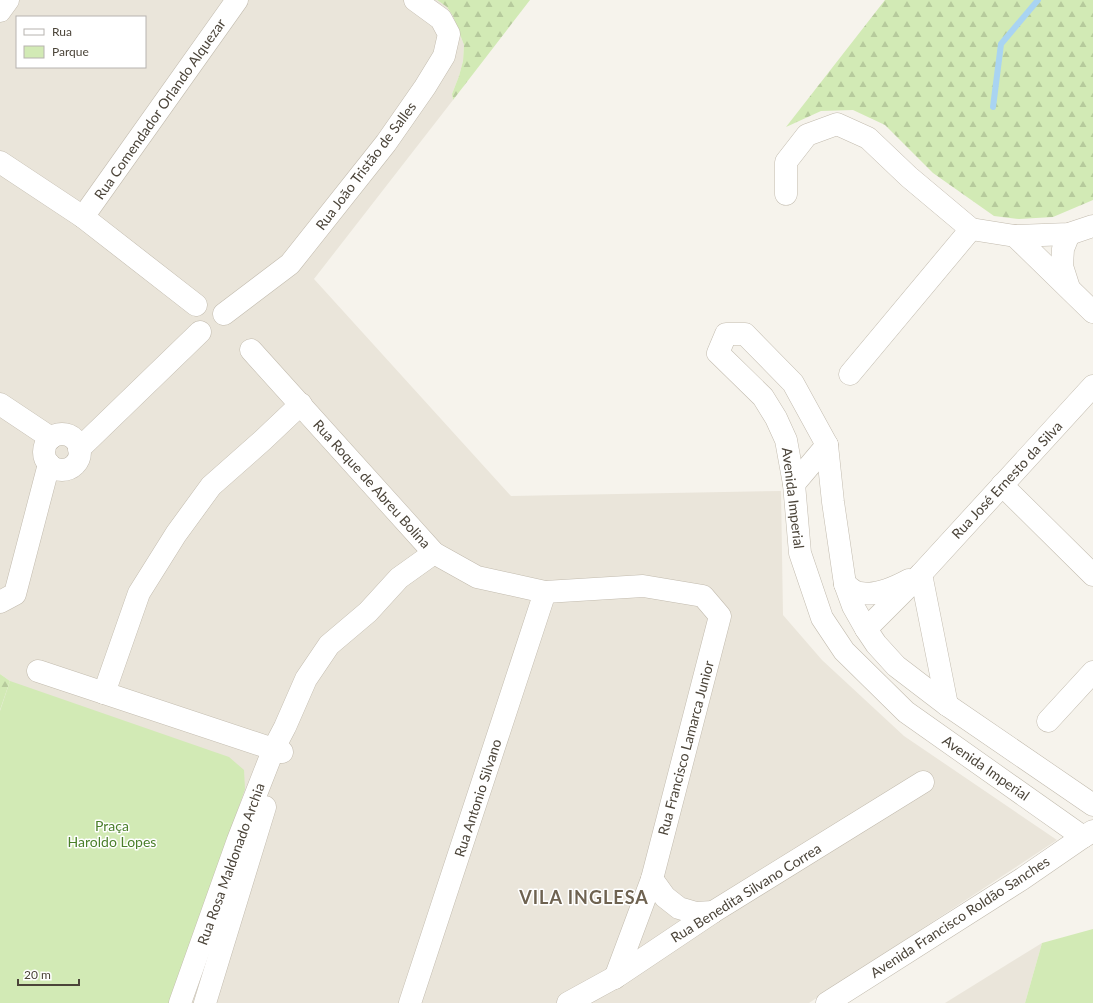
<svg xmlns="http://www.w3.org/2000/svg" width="1093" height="1003" viewBox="0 0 1093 1003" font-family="Lato,sans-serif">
  <defs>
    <pattern id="forest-firs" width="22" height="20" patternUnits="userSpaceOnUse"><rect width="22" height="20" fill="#d2eab5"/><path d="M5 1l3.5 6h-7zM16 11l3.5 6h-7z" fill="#b6ca9c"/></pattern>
  </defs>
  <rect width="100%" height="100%" fill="#f6f3ec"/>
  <g fill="#eae5da" fill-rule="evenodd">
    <path d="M0 0H437L447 7 453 16 464 45 463 61 459 76 452 94 453 100 314 279 511 496 781 491 783 615 822 660 904 736 1057 840 809 1003H0V711L10 681 0 674ZM17 17H145V67H17Z"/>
    <polygon points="1042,943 1025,1003 945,1003"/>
  </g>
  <g fill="#d2eab5">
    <polygon points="10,681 229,757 244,770 245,789 171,1003 0,1003 0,711"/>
    <polygon points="1093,929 1093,1003 1025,1003 1042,943"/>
  </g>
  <g fill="url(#forest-firs)">
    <polygon points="437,0 530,0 453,100 452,94 459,76 463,61 464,45 453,16 447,7"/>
    <polygon points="885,0 1093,0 1093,200 1053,217 1019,219 994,216 933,173 885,125 853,110 821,111 786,127"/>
    <polygon points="0,674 10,681 0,710"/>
  </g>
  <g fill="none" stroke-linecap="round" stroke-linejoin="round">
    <polyline stroke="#a9d4f2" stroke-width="6" points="993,107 1001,44 1038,0"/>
    <defs>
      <g id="minor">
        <polyline points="0,11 8,0"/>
        <polyline points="0,162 83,217 196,305"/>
        <polyline points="786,194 786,162 807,135 837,124 868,138 909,177 971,229 1015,236 1069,234 1093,226"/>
        <polyline points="83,217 237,0"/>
        <polyline points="1015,236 1093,312"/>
        <polyline points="1069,288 1062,266 1063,249 1069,234"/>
        <polyline points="224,314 290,264 386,143 425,87 444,56 449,34 441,19 415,0"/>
        <polyline points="251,350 434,553 477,577 545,592 643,586 703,596 720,616 652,879 615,978"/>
        <polyline points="850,374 971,229"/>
        <polyline points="0,404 51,438"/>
        <circle cx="62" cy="452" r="18"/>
        <polyline points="79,449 200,332"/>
        <polyline points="794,484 827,445"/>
        <polyline points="1002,485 1093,575"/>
        <polyline points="921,574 947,705"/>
        <path d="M845 584C849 587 855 593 861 593 876 596 896 587 909 580"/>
        <polyline points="0,602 15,594 49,464"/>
        <polyline points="866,629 921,574 1093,386"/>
        <polyline points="38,671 282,752"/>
        <polyline points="104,693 139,593 176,534 211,486 263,440 301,404"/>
        <polyline points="1048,721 1093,672"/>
        <polyline points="1083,837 906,712 844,651 822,618 800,553 794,484 786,440 776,418 763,397 718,353 726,334 745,334 793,383 827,445 833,502 845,584 853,606 866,629 876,644 896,666 947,705 1093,805"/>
        <polyline points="652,879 665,897 679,908 696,913 713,912"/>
        <polyline points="180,1003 238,840 274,748 285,727 306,679 329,645 368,612 399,578 434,553"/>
        <polyline points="205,1003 265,807"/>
        <polyline points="410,1003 545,592"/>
        <polyline points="568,1003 619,975 713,912 923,782"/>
        <polyline points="827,1003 1022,879 1083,837 1093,831"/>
      </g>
    </defs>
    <use href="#minor" stroke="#c2bbae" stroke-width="23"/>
    <use href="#minor" stroke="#fff" stroke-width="22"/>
  </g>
  <g text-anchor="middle" stroke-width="3" stroke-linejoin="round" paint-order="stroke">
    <g font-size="14" fill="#4b4439" stroke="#fff">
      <text transform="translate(160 109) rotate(-55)" y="5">Rua Comendador Orlando Alquezar</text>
      <text transform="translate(366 166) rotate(-53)" y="5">Rua João Tristão de Salles</text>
      <text transform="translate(1007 480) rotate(-47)" y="5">Rua José Ernesto da Silva</text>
      <text transform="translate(372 484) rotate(48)" y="5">Rua Roque de Abreu Bolina</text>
      <text transform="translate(793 498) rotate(83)" y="5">Avenida Imperial</text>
      <text transform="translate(686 748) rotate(-75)" y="5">Rua Francisco Lamarca Junior</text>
      <text transform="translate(986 768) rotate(35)" y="5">Avenida Imperial</text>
      <text transform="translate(478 798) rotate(-72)" y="5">Rua Antonio Silvano</text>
      <text transform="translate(231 864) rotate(-70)" y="5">Rua Rosa Maldonado Archia</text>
      <text transform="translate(746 893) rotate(-32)" y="5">Rua Benedita Silvano Correa</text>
      <text transform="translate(960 917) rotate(-33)" y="5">Avenida Francisco Roldão Sanches</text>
    </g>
    <g font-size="14" fill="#4a7f2a" stroke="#fff">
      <text x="112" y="831">Praça<tspan x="112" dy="16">Haroldo Lopes</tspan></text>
    </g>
    <g font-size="18" font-weight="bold" letter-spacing="1" fill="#6e6250" stroke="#fff">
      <text x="584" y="904">VILA INGLESA</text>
    </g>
  </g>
  <rect x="16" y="16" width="130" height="52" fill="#ffffff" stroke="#b7b4b0"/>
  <rect x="24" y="29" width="20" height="6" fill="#ffffff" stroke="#b7b4b0"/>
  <text x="52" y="36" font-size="12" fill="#4b4439">Rua</text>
  <rect x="24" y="46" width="20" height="12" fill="#d2eab5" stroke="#b7b4b0"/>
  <text x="52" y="56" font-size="12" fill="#4b4439">Parque</text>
  <path d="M18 979v6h61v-6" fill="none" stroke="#4b4439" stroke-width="2"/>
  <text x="24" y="979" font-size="12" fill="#4b4439" stroke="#ffffff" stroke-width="3" paint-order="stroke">20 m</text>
</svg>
